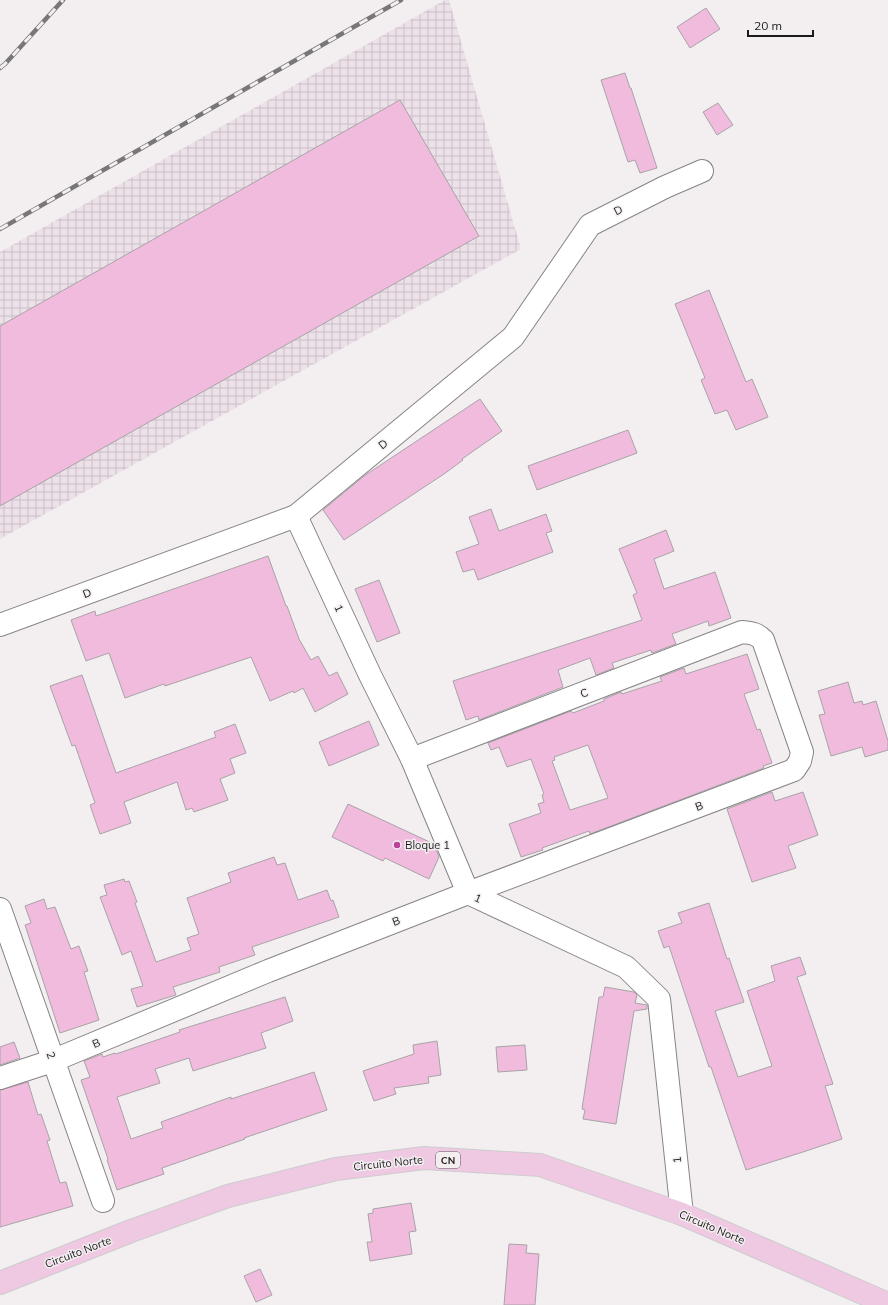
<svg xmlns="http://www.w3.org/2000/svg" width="888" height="1305" viewBox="0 0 888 1305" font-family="Mulish,sans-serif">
  <defs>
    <pattern id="industrial-grid" width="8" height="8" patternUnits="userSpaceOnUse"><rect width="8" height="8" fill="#ece1e8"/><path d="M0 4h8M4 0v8" fill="none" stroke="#cac0c6"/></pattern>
  </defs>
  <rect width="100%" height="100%" fill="#f3eff1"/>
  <polygon fill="url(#industrial-grid)" points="445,0 449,0 521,249 0,539 0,252"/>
  <g fill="#f0bbdd" stroke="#a8a4a6" fill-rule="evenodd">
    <polygon points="706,8 720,29 690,48 677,27"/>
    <polygon points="625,73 630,88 631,88 657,168 640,173 635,160 628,162 601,80"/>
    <polygon points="400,100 479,236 0,506 0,326"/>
    <polygon points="718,103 733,125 717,135 703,112"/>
    <polygon points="709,290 746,382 752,379 768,417 736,430 727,410 715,414 701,380 705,378 675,304"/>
    <polygon points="480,399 502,431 462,459 463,460 444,474 344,540 323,510 364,476"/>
    <polygon points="628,430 637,453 537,490 528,466"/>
    <polygon points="491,509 499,531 546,514 552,531 546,533 553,552 478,580 474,569 463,572 456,552 479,544 469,517"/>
    <polygon points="666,530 674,551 654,559 664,589 715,572 731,618 709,626 708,621 672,634 676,644 652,653 651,650 612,663 614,668 596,675 590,658 558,670 563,687 479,720 478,716 466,720 453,681 642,620 633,595 637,593 619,549"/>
    <polygon points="268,556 286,606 287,606 299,639 311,660 318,656 329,676 337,672 348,694 315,712 303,688 294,693 293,691 270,701 251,657 165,686 164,684 125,698 109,653 86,661 71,620 95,611 96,616"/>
    <polygon points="379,580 400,633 377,642 355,589"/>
    <path d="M747 654 759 689 744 694 757 730 760 729 772 763 763 766 764 768 590 834 589 831 542 848 543 850 521 857 509 824 541 813 538 804 544 802 542 795 544 794 531 759 507 767 499 747 491 750 488 743 571 711 573 713 604 701V699L621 692 622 694 662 681 660 677 684 668 686 674ZM588 745 608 798 570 810 552 761 555 760 554 757Z"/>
    <polygon points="82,675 116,773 216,737 214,732 235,724 246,753 230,759 235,773 220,779 228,800 194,812 192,808 186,810 177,782 124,802 131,823 100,834 90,805 95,803 75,745 72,746 50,686"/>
    <polygon points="848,682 854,703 862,701 863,705 876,701 888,741 888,750 865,757 862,747 831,756 819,715 825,714 818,691"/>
    <polygon points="369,721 379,745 329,766 319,742"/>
    <polygon points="772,792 775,801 803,792 818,835 788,846 796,868 752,882 727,809"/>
    <polygon points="348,804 434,844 439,857 429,879 385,858 383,861 332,837"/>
    <polygon points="274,857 277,865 285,863 298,900 327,890 331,901 333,900 339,917 252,947 255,955 219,967 220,972 173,987 176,995 137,1007 131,989 143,986 131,951 122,955 100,897 107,895 104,885 124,879 125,882 129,881 137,902 135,903 156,962 191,950 187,938 199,934 187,898 231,882 228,873"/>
    <polygon points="44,899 47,909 55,907 71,949 79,946 88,971 84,972 99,1020 60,1033 25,925 31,923 25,906"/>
    <polygon points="709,903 727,959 729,958 744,1002 715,1011 738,1077 772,1066 747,991 775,981 771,966 800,957 806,974 797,977 833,1084 825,1086 842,1139 803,1152 746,1170 711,1067 709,1067 669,946 664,948 658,931 682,923 678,913"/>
    <polygon points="605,987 634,992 637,995 635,1003 647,1005 647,1009 634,1011 616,1124 583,1119 585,1110 582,1109 599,997 603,997"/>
    <polygon points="285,997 293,1021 261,1033 266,1048 193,1071 189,1058 155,1069 160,1083 117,1097 131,1139 163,1128 161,1122 231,1097 231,1099 314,1072 327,1110 244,1138 245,1139 162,1168 164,1174 117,1190 107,1160 108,1159 81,1080 90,1077 84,1061 102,1054 103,1057 115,1053 116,1054 180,1032 179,1030"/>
    <polygon points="437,1041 441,1075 428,1077 429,1083 394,1088 396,1094 374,1101 363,1071 414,1054 413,1045"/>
    <polygon points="14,1042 20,1058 0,1065 0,1047"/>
    <polygon points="525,1045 527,1070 498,1072 496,1047"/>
    <polygon points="28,1082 38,1115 41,1114 50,1140 47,1141 60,1183 66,1182 73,1206 0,1227 0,1090"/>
    <polygon points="411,1203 416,1231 409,1232 412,1254 370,1261 367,1242 372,1242 368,1214 373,1213 373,1209"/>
    <polygon points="509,1244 527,1245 526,1253 539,1254 535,1305 504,1305"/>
    <polygon points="260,1269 272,1295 256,1302 244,1276"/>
  </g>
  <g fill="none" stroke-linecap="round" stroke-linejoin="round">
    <defs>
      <g id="street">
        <polyline points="296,516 370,675 412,759 468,893 626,967 659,999 682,1214"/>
        <polyline points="0,625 296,516 513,337 590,225 665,187 702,171"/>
        <polyline points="0,909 103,1201"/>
        <path d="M0 1078 52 1061 268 971 468 893 794 770 800 761 802 752 763 640C756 633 751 633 742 632L412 759"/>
      </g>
      <polyline id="primary" points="0,1283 131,1231 228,1196 336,1169 424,1158 540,1165 682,1214 888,1304"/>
    </defs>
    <use href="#street" stroke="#878486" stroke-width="24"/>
    <use href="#primary" stroke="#cdcdcd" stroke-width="24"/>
    <use href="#street" stroke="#fff" stroke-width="22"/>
    <use href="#primary" stroke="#efc8e2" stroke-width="22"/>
    <defs>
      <g id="rail">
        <polyline points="0,68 5,64 63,0"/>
        <polyline points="0,229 401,0"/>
      </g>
    </defs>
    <use href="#rail" stroke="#797678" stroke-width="4.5"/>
    <use href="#rail" stroke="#f3eff1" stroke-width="3" stroke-dasharray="9" stroke-linecap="butt"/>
  </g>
  <circle fill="#bb449a" stroke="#f3eff1" stroke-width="1.5" cx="397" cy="845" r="4"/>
  <g text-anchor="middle" stroke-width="3" stroke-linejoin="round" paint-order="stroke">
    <rect fill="#f3eff1" stroke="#5c5b5c" stroke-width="1" x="436" y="1152" width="24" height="16" rx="3"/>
    <g font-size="10" font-weight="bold" fill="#1c1b1c">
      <text x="448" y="1164">CN</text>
    </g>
    <g font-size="11" fill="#1c1b1c" stroke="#f3eff1">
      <text transform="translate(618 210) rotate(-27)" y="4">D</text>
      <text transform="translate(383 444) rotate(-39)" y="4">D</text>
      <text transform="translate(87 593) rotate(-20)" y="4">D</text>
      <text transform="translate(339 608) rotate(65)" y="4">1</text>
      <text transform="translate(584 693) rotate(-21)" y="4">C</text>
      <text transform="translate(699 806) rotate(-21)" y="4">B</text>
      <text transform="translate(478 898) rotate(25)" y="4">1</text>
      <text transform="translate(396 921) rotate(-21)" y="4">B</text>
      <text transform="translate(96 1043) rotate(-23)" y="4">B</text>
      <text transform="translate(51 1055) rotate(71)" y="4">2</text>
      <text transform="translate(677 1160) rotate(-96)" y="4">1</text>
      <text transform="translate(388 1163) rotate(-6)" y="4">Circuito Norte</text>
      <text transform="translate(712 1227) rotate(23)" y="4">Circuito Norte</text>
      <text transform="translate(78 1252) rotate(-21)" y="4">Circuito Norte</text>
    </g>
    <g font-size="11" fill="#1c1b1c" stroke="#f3eff1" text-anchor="start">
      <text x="405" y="849">Bloque 1</text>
    </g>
  </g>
  <path d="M748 30v6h65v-6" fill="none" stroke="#1c1b1c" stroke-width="2"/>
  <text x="754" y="30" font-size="12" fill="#1c1b1c" stroke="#f3eff1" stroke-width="3" paint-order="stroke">20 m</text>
</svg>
